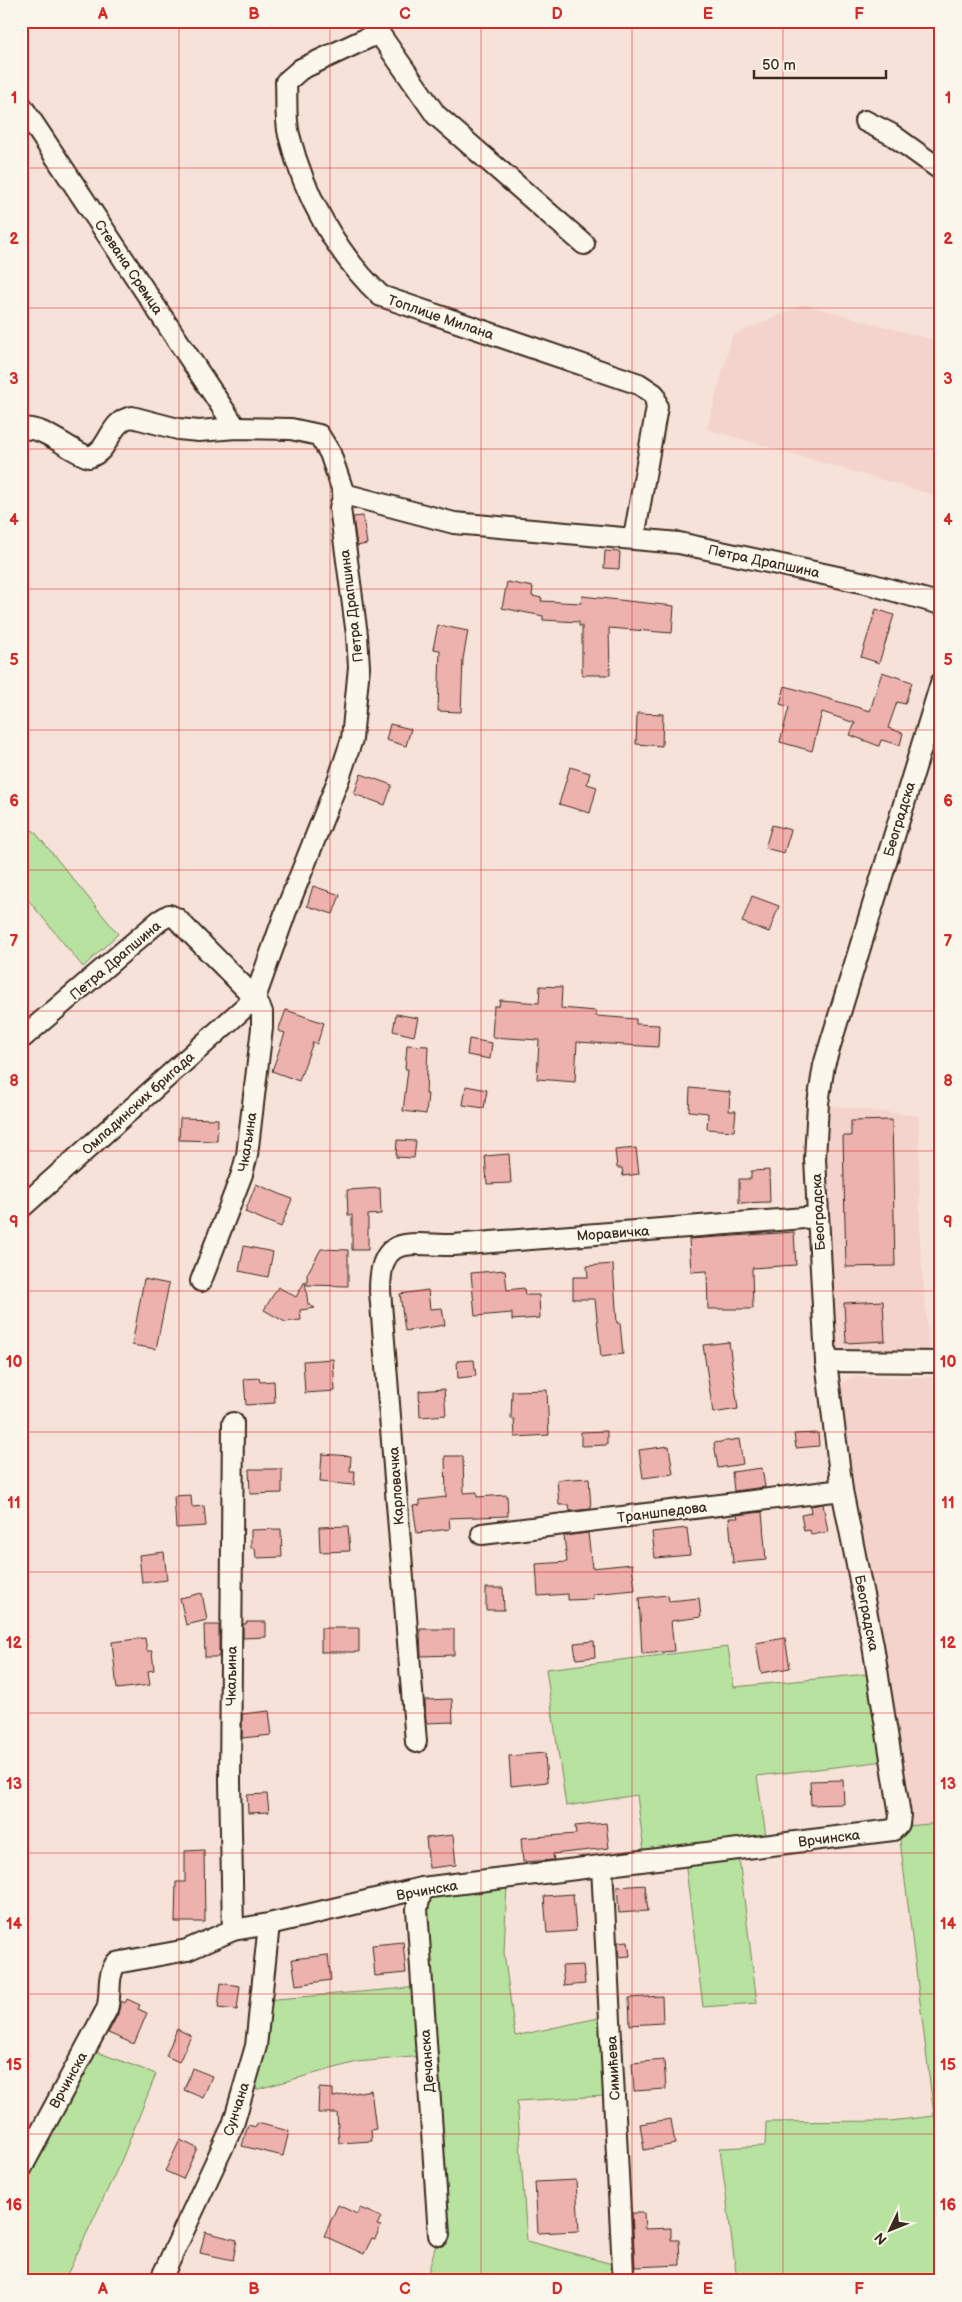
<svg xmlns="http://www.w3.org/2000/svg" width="962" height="2302" viewBox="0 0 962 2302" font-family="'Balsamiq Sans',sans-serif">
  <rect width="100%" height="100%" fill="#f7e2d9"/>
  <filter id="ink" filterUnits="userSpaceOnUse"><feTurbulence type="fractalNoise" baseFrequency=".02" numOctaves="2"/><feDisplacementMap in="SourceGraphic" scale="10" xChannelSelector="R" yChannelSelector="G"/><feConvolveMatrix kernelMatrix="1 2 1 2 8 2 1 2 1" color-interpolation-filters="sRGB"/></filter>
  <g filter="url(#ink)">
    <g fill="#f4d3cc">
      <polygon points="803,304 941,342 941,497 707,429 732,336"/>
      <polygon points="828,1105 919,1116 920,1245 930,1357 839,1354 832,1349 823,1162"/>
      <polygon points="851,1377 941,1377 941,1823 907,1826 882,1642 838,1396 841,1384"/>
    </g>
    <g fill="#b7e29f" stroke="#79865e">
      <polygon points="21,826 34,831 118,934 83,967 21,891"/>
      <polygon points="728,1647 734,1687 867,1674 886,1761 757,1776 766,1836 644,1852 637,1795 566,1806 546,1669"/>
      <polygon points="941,1823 941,2281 737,2281 720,2148 765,2146 766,2122 890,2121 934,2116 899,1832 907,1826"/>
      <polygon points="739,1858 757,2003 703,2007 685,1861"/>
      <polygon points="507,1884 504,1952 515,2036 603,2017 606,2096 517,2101 527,2241 616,2265 630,2271 712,2281 426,2281 436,2244 443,2244 426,1892"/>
      <polygon points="419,1987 423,2056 357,2062 247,2092 265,2000"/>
      <polygon points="89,2049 156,2074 122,2159 64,2281 21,2281 21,2179"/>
    </g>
    <g fill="#edb1ae" stroke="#3b2a1e">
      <polygon points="363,516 367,544 357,546 353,517"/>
      <polygon points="605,551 620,552 619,569 604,568"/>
      <polygon points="507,582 533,587 532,596 542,598 541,601 581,603 582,596 674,606 672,633 609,628 610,675 582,675 582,626 579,626 579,622 543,620 543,616 502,608"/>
      <polygon points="876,609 894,615 879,663 861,657"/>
      <polygon points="438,625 468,631 463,659 461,712 438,711 440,650 433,649"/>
      <polygon points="882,672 912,682 905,704 897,702 888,728 903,733 900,745 881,740 879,746 850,735 855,723 822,712 812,751 780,742 789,707 780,704 785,686 870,711"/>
      <polygon points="637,713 663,714 662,746 636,744"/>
      <polygon points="390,724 411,729 406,746 386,740"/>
      <polygon points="570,767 590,773 587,784 597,787 590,813 559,804"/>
      <polygon points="361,774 392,785 385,805 354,794"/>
      <polygon points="772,825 791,830 784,853 765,848"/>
      <polygon points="313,886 340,895 333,914 307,906"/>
      <polygon points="752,896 779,906 769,932 742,922"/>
      <polygon points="540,986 562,987 561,1008 596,1011 596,1016 636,1019 636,1024 659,1025 658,1047 577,1042 575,1082 537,1079 539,1040 492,1037 494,1006 499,1006 500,1000 539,1003"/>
      <polygon points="286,1010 324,1023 317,1044 313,1042 299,1081 272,1071 285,1033 278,1031"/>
      <polygon points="396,1014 418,1018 414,1036 393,1031"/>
      <polygon points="469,1039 492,1043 490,1059 467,1055"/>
      <polygon points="407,1045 428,1046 426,1094 428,1094 426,1114 403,1111 408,1069 405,1069"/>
      <polygon points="466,1086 487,1090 484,1108 463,1105"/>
      <polygon points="690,1088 730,1092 729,1111 736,1111 734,1131 707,1129 708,1113 689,1111"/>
      <polygon points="180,1118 218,1119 217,1141 179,1140"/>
      <polygon points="892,1120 895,1266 846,1267 843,1136 851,1136 851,1121"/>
      <polygon points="397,1140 416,1141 414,1158 396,1157"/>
      <polygon points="636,1148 639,1174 623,1176 622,1168 617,1168 615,1150"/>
      <polygon points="509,1154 511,1183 487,1184 485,1156"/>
      <polygon points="769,1170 770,1202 739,1203 739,1179 751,1179 751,1171"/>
      <polygon points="256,1184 292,1199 281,1227 245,1212"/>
      <polygon points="380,1188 381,1214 368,1215 368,1250 352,1250 352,1215 348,1215 347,1190"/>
      <polygon points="794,1232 796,1265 752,1268 753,1309 708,1309 707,1271 691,1272 689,1239"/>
      <polygon points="244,1246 273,1252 268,1277 239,1271"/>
      <polygon points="321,1249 348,1250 348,1286 307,1285 307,1274"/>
      <polygon points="613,1264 617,1323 620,1323 623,1354 601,1357 595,1299 573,1299 573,1277 588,1277 587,1266"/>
      <polygon points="505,1270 507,1290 524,1288 525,1295 539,1295 540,1318 512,1320 512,1313 475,1316 471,1273"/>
      <polygon points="144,1279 169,1284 156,1349 132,1345"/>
      <polygon points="305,1281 308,1304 315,1308 300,1310 301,1320 285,1322 264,1310 278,1287 296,1297"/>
      <polygon points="428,1290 430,1309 442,1308 445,1325 405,1331 400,1294"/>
      <polygon points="883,1301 885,1341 846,1343 844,1303"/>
      <polygon points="729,1342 738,1409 713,1413 703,1345"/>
      <polygon points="333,1359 335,1391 305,1393 303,1361"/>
      <polygon points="474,1360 476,1376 458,1378 457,1361"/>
      <polygon points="259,1378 260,1382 274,1381 275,1403 246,1405 244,1379"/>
      <polygon points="444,1389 446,1415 420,1417 419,1391"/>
      <polygon points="547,1390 549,1435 515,1437 514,1419 511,1419 512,1391"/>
      <polygon points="607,1431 607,1445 581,1446 581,1432"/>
      <polygon points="818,1433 819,1446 796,1448 794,1434"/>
      <polygon points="739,1439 743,1464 718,1468 714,1443"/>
      <polygon points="669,1446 673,1474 643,1478 639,1450"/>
      <polygon points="322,1454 351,1456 350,1471 355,1471 354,1485 320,1482"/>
      <polygon points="445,1456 463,1456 464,1493 477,1492 477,1497 507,1495 508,1516 449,1518 450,1529 417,1533 413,1506 420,1505 420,1500 446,1497"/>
      <polygon points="762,1468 765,1487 734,1491 732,1472"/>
      <polygon points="249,1469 282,1469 282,1493 250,1494"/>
      <polygon points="589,1478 591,1509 570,1511 569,1505 559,1505 557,1480"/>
      <polygon points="191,1495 192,1507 204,1506 206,1526 176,1528 174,1496"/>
      <polygon points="823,1504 828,1532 811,1535 810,1530 804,1531 801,1515 811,1513 810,1506"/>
      <polygon points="762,1512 766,1560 733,1563 729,1518 738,1518 737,1515"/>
      <polygon points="348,1526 350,1551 320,1552 319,1527"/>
      <polygon points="687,1528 690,1555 655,1558 652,1532"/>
      <polygon points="281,1529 282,1557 256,1558 255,1548 251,1548 251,1530"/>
      <polygon points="588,1533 592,1568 632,1564 635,1590 593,1594 593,1599 568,1600 568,1594 538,1596 536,1564 567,1562 564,1536"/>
      <polygon points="164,1552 167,1580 142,1583 139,1555"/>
      <polygon points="486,1588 503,1588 504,1610 486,1610"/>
      <polygon points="202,1593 207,1620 186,1625 180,1598"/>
      <polygon points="668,1595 669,1601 699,1598 701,1617 671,1621 674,1651 642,1654 639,1598"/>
      <polygon points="246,1622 266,1622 266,1637 243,1638 243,1624 246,1624"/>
      <polygon points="204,1625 219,1625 219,1657 205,1657"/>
      <rect x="321" y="1628" width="38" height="24"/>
      <polygon points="420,1629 454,1629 454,1655 421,1656"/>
      <polygon points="145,1638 147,1651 152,1651 154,1670 148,1671 150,1685 117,1689 112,1642"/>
      <polygon points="785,1638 790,1668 761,1673 756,1643"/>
      <polygon points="594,1641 595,1657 576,1659 574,1643"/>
      <polygon points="452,1699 453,1722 426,1723 425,1700"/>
      <polygon points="269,1711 272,1735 242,1738 242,1714"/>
      <polygon points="545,1753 547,1782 511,1786 509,1756"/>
      <polygon points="843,1780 844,1804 811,1805 810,1781"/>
      <polygon points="267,1794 269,1812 248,1813 247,1795"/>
      <polygon points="606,1823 609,1848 553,1854 554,1860 523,1862 521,1838 576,1834 575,1826"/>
      <polygon points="453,1835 456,1865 429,1868 426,1838"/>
      <polygon points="204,1850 205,1922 175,1922 176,1882 185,1882 185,1851"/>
      <polygon points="645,1885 648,1911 619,1913 617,1887"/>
      <polygon points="573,1894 576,1931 547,1933 544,1896"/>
      <polygon points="628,1941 630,1956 619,1957 618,1942"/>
      <polygon points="403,1942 406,1973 375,1976 372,1945"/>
      <polygon points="328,1955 331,1980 296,1985 292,1959"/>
      <polygon points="583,1965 585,1984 564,1986 562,1966"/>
      <polygon points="221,1983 240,1986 237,2010 218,2008"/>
      <polygon points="662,1996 663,2023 630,2025 629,1998"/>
      <polygon points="127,1999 140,2005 138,2009 147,2013 134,2044 108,2033 118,2014 121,2001 125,2003"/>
      <polygon points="177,2029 191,2036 179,2062 166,2056"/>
      <polygon points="664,2060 666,2089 634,2091 632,2063"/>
      <polygon points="192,2068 212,2076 203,2098 184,2090"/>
      <polygon points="319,2088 333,2089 333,2097 371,2090 376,2129 371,2130 372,2141 339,2143 337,2113 318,2113"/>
      <polygon points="671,2119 675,2144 644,2150 640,2124"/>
      <polygon points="257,2123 289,2131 283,2156 242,2146 248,2125 256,2127"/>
      <polygon points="180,2140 197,2148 183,2179 165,2171"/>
      <polygon points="576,2180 579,2231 538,2233 535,2182"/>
      <polygon points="338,2205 357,2214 360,2208 381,2217 377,2225 381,2226 375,2239 372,2238 364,2254 324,2236"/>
      <polygon points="632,2213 644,2213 645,2229 671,2228 671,2240 679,2240 680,2265 635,2267"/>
      <polygon points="205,2232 237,2240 233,2260 200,2253"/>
    </g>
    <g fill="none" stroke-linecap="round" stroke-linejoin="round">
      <defs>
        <g id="street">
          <polyline points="21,105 236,428"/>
          <polyline points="865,121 891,134 941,170"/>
          <path d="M584 244 436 115 381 36H372L301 69 286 82C287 99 285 119 289 135 304 195 336 254 381 296L639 384 654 394 657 407 634 538"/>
          <path d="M21 429C42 424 69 451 89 457 111 451 108 421 132 417L178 429 199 431 236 428 291 429 319 435 330 453 344 494"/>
          <polyline points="344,494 454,523 679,543 870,584 941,604"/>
          <polyline points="21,1039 159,921 169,915 176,918 255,998 262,1012 262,1028 247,1155 242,1174 201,1281"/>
          <polyline points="21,1208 255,998 286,911 339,778 352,739 359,667 357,635 340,508 344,494"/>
          <polyline points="826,1361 941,1362"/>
          <polyline points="233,1423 230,1781 233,1930"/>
          <polyline points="482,1534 842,1490"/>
          <path d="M416 1742 380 1291C380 1233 408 1245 453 1245L817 1217"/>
          <polyline points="602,1867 623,2269"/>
          <polyline points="422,1888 417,1909 439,2235"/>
          <path d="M21 2169 107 2009C112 1993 106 1978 116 1963L187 1950 233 1930 269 1924 422 1888 893 1830 899 1824 900 1815 873 1645 842 1490 826 1361 815 1159 818 1103 824 1065 941 683"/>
          <polyline points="160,2281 233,2125 256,2046 269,1924"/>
        </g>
      </defs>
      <use href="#street" stroke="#3b2a1e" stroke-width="24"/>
      <use href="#street" stroke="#fbf7ec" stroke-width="20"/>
    </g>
  </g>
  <path fill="none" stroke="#d62828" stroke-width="1" stroke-opacity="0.55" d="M179 21V2281M330 21V2281M481 21V2281M632 21V2281M783 21V2281M21 168H941M21 308H941M21 449H941M21 589H941M21 730H941M21 870H941M21 1011H941M21 1151H941M21 1291H941M21 1432H941M21 1572H941M21 1713H941M21 1853H941M21 1994H941M21 2134H941"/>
  <g text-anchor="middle" stroke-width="4" stroke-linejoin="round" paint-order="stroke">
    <g font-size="14" fill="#3b2a1e" stroke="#fbf7ec">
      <text transform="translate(129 267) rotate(56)" y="5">Стевана Сремца</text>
      <text transform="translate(441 317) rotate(19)" y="5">Топлице Милана</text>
      <text transform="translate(764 561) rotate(12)" y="5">Петра Драпшина</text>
      <text transform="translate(351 606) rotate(-97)" y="5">Петра Драпшина</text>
      <text transform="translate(899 819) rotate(-73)" y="5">Београдска</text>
      <text transform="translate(115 960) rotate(-40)" y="5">Петра Драпшина</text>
      <text transform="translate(138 1103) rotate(-42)" y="5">Омладинских бригада</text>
      <text transform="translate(247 1142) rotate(-81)" y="5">Чкаљина</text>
      <text transform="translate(818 1212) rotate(-93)" y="5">Београдска</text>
      <text transform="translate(613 1233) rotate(-4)" y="5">Моравичка</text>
      <text transform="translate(396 1486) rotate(-94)" y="5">Карловачка</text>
      <text transform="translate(662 1512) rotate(-7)" y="5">Траншпедова</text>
      <text transform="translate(867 1613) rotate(79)" y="5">Београдска</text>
      <text transform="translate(231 1676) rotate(-89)" y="5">Чкаљина</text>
      <text transform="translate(829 1838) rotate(-7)" y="5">Врчинска</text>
      <text transform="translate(427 1890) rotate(-10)" y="5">Врчинска</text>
      <text transform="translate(427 2061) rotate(-94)" y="5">Дечанска</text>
      <text transform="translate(613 2068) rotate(-93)" y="5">Симићева</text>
      <text transform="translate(68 2080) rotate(-61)" y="5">Врчинска</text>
      <text transform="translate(236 2109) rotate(-72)" y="5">Сунчана</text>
    </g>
  </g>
  <rect width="962" height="2302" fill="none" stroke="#fbf7ec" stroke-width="55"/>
  <g transform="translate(890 2230) rotate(227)" stroke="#fbf7ec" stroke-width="4" paint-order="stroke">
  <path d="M0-4L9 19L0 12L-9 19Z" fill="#3b2a1e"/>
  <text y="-8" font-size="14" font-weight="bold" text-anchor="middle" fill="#3b2a1e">N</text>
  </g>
  <path d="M754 70v8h132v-8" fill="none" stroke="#3b2a1e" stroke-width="2.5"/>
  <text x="762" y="70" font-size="15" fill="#3b2a1e" stroke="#fbf7ec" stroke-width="4" paint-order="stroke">50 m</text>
  <rect x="28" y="28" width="906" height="2246" fill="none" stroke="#d62828" stroke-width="2"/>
  <g font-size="16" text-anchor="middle" font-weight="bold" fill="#d62828">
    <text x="103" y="19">A</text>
    <text x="254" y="19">B</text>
    <text x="405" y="19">C</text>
    <text x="557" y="19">D</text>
    <text x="708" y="19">E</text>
    <text x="859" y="19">F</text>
    <text x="14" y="103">1</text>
    <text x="948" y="103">1</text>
    <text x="14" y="244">2</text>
    <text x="948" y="244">2</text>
    <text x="14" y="384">3</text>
    <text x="948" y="384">3</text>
    <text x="14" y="525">4</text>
    <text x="948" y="525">4</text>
    <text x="14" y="665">5</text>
    <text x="948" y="665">5</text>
    <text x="14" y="806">6</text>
    <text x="948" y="806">6</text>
    <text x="14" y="946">7</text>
    <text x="948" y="946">7</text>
    <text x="14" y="1086">8</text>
    <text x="948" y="1086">8</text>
    <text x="14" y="1227">9</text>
    <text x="948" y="1227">9</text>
    <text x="14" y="1367">10</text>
    <text x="948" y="1367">10</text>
    <text x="14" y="1508">11</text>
    <text x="948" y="1508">11</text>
    <text x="14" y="1648">12</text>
    <text x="948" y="1648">12</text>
    <text x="14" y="1789">13</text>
    <text x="948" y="1789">13</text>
    <text x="14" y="1929">14</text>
    <text x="948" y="1929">14</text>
    <text x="14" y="2070">15</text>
    <text x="948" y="2070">15</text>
    <text x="14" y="2210">16</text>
    <text x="948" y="2210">16</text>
    <text x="103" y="2294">A</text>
    <text x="254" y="2294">B</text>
    <text x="405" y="2294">C</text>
    <text x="557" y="2294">D</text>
    <text x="708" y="2294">E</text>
    <text x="859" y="2294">F</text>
  </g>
</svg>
